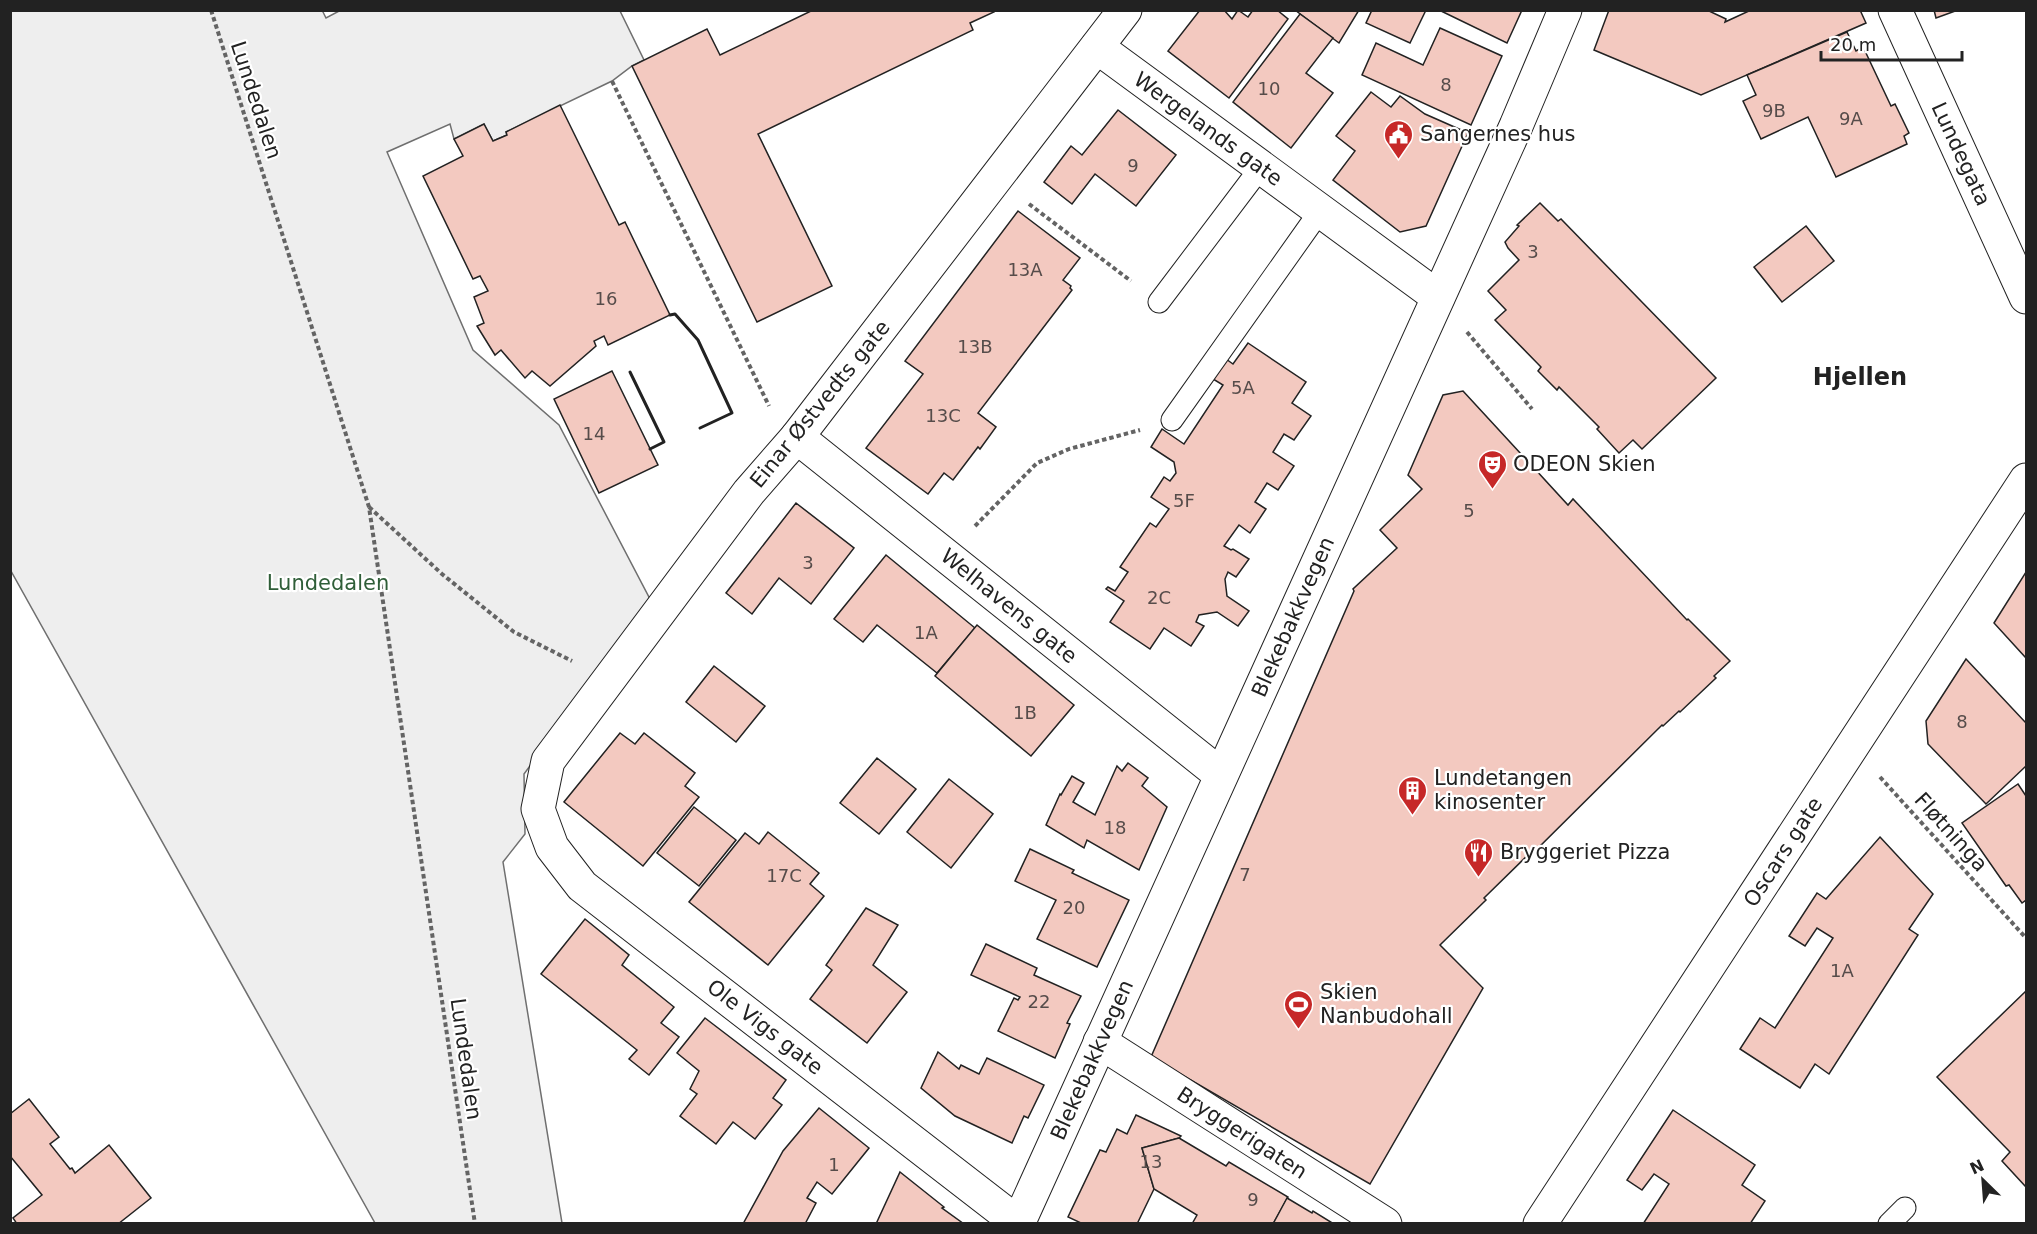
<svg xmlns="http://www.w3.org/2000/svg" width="2037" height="1234" viewBox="0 0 2037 1234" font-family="'DejaVu Sans',sans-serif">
  <rect width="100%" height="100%" fill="#fff"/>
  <polygon fill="#eee" stroke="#6f6f6f" stroke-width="1.5" points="322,10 326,18 341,10 620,11 644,60 632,66 612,81 506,132 507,135 493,141 484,124 454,139 450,124 387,152 473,350 559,425 651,601 524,774 525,834 503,862 562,1223 375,1223 11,571 10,11"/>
  <g fill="#f3c9c0" stroke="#222" stroke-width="1.5">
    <polygon points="813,10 993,10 994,12 970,23 973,30 758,134 832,286 757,322 632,66 707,29 720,55"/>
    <polygon points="1200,10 1224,10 1232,19 1238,10 1248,17 1253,10 1277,10 1288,19 1229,98 1168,51"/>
    <polygon points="1295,10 1359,10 1339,43"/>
    <polygon points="1372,10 1426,10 1410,43 1366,23"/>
    <polygon points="1439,10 1522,10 1507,43"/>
    <polygon points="1609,10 1707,10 1726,19 1725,22 1751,10 1860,10 1866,23 1701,95 1594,50"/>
    <polygon points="1934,10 1958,10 1936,18"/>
    <polygon points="1300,14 1333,38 1306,73 1333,93 1291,148 1233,102"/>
    <polygon points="1440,28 1502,56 1471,125 1362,75 1376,43 1423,65"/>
    <polygon points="1847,32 1856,51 1861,48 1863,52 1865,51 1891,106 1895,104 1909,133 1904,136 1907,144 1836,177 1808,117 1761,139 1743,101 1756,95 1747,75"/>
    <polygon points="1371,92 1391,107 1400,96 1425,114 1468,133 1426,226 1400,232 1333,180 1355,151 1336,136"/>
    <polygon points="560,105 619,225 625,222 670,315 608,345 604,336 594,341 596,346 550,386 532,371 525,378 501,350 495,355 477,326 484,323 474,297 488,291 480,276 473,279 423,176 463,156 454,139 484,124 493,141 507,135 506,132"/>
    <polygon points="1118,110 1176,155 1136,206 1095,174 1072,204 1044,182 1071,146 1082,155"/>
    <polygon points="1540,203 1558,221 1561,219 1716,378 1642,449 1633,440 1619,453 1597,429 1599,427 1559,387 1557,390 1538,371 1541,367 1495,320 1506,310 1488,291 1519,260 1508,248 1505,242 1519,226 1517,225"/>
    <polygon points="1018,211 1080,258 1063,280 1071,286 1070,288 1072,290 978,413 996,427 980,449 978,447 953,480 944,473 928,494 866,448 923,374 905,361"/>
    <polygon points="1806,226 1834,261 1782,302 1754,267"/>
    <polygon points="1248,343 1306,382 1292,403 1311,416 1294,440 1284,434 1273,452 1294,466 1278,490 1267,483 1255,502 1266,509 1250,533 1239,525 1224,546 1231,550 1233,549 1249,559 1236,577 1228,572 1225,579 1227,596 1249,611 1238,626 1217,612 1199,615 1196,622 1204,626 1191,646 1164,628 1150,649 1110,622 1124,601 1106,589 1108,587 1115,591 1128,572 1120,567 1150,523 1156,527 1169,509 1151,497 1164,477 1170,481 1176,473 1174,462 1151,447 1162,429 1184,444 1223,385 1213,379 1226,359 1233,364"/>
    <polygon points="612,371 658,465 599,493 554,399"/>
    <polygon points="1463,391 1568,505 1573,499 1687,620 1688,619 1730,661 1714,676 1716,678 1680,712 1679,711 1663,726 1662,725 1534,852 1532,851 1484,898 1486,900 1440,945 1483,988 1370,1184 1151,1057 1354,591 1353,589 1397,548 1380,530 1422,489 1408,475 1443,395"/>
    <polygon points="796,503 854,548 811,604 779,578 752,614 726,593"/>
    <polygon points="886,555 975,628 937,673 877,625 863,642 834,619"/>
    <polygon points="2026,572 2026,658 1994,623"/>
    <polygon points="977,625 1074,705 1031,756 935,676"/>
    <polygon points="1966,659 2026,723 2026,766 1986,804 1928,744 1926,721"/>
    <polygon points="714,666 765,706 736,742 686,702"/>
    <polygon points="620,733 635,744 644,733 695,773 685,786 699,797 643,866 564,802"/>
    <polygon points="877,758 916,789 879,834 840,803"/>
    <polygon points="1128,763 1148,778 1142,786 1167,807 1139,870 1087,840 1084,848 1046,825 1060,794 1061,795 1072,776 1084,783 1073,802 1095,815 1117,766 1122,771"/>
    <polygon points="949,779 993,814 951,868 907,832"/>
    <polygon points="2018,784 2026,796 2026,900 2022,903 2009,885 2006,886 1962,823"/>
    <polygon points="694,807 736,840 699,886 657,853"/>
    <polygon points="768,832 819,873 810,884 824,896 768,965 689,902 745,833 759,844"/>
    <polygon points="1880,837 1933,894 1909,929 1918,935 1829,1074 1815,1064 1800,1088 1740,1049 1760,1018 1775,1028 1833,938 1817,928 1805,946 1789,936 1817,893 1826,899"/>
    <polygon points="1030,849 1074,870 1072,873 1129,900 1097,967 1037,939 1056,900 1015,881"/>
    <polygon points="866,908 898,925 873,965 907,992 867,1043 810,999 832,970 826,965"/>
    <polygon points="585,919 629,955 622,965 674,1007 661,1023 679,1037 649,1075 629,1059 637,1050 541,974"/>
    <polygon points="986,944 1037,968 1034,975 1081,996 1067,1023 1070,1024 1055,1058 998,1031 1014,998 1018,1000 1020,997 971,975"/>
    <polygon points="2026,991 2026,1187 2002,1161 2010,1152 1937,1077"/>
    <polygon points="705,1018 786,1080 773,1098 782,1105 755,1139 733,1122 716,1144 680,1116 697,1094 690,1089 699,1071 677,1053"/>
    <polygon points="938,1052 959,1069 961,1065 979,1074 987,1058 1044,1085 1028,1118 1024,1116 1012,1143 955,1116 921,1088"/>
    <polygon points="29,1099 59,1137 50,1144 70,1169 72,1168 75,1173 109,1145 151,1198 118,1224 17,1224 13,1218 42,1195 10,1156 10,1114"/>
    <polygon points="819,1108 869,1148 832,1194 817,1182 807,1198 816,1203 805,1224 743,1224 783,1151"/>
    <polygon points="1673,1110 1755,1165 1742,1185 1765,1201 1750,1224 1643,1224 1669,1184 1654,1174 1642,1190 1627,1180"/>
    <polygon points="1136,1115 1181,1136 1179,1138 1142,1148 1154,1189 1137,1224 1083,1224 1068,1217 1100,1150 1106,1152 1117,1129 1127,1134"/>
    <polygon points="1179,1138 1226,1166 1229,1162 1288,1197 1273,1224 1192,1224 1197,1215 1154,1189 1142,1148"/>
    <polygon points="900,1172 944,1207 942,1208 964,1224 876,1224"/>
    <polygon points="1287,1198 1312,1213 1313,1211 1334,1224 1273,1224"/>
  </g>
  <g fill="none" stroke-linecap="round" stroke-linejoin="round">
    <defs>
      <g id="service">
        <polyline points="1159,302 1261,167"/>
        <polyline points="1172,420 1320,211"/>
        <polyline points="1889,1224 1905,1208"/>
      </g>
      <g id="minor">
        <polyline points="1097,47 1438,297"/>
        <polyline points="797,437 1221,775"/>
        <polyline points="1100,1042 1385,1224"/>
        <polyline points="1018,1223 582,886 552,847 538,809 548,761 749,492 797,437 1125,10"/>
      </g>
      <g id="tertiary">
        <polyline points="1895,10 2026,297"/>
        <polyline points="1018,1224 1516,126 1565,10"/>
        <polyline points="1540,1224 2026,480"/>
      </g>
    </defs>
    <use href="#service" stroke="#222" stroke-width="23"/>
    <use href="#minor" stroke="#222" stroke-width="35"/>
    <use href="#tertiary" stroke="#222" stroke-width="35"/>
    <g stroke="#646464" stroke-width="4" stroke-dasharray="4.5 3" stroke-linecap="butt">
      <polyline points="211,10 369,507 475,1224"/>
      <polyline points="612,81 769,406"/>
      <polyline points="1029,204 1131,281"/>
      <polyline points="1467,332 1532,409"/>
      <polyline points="369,507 442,574 514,632 572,661"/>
      <polyline points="975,526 1037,463 1069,449 1140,430"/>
      <polyline points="1880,777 2026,938"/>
    </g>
    <use href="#service" stroke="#fff" stroke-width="21"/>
    <use href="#minor" stroke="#fff" stroke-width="33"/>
    <use href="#tertiary" stroke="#fff" stroke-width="33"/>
    <g stroke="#222" stroke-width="3">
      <polyline points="670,315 675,314 698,340 732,413 700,428"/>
      <polyline points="630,372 664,442 650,449"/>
    </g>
  </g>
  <defs>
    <symbol id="civic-pin" viewBox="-11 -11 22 30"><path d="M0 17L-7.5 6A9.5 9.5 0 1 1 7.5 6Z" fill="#c62828" stroke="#fff"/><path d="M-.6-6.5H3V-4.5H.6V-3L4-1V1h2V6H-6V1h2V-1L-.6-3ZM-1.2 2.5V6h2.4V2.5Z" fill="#fff"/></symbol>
    <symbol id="theatre-pin" viewBox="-11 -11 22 30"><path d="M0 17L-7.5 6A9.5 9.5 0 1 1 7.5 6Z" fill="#c62828" stroke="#fff"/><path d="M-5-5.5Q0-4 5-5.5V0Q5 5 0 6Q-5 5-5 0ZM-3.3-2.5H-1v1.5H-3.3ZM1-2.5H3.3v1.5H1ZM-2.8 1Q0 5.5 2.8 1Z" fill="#fff"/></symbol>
    <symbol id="building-pin" viewBox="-11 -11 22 30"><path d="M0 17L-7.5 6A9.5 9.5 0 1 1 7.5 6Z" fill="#c62828" stroke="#fff"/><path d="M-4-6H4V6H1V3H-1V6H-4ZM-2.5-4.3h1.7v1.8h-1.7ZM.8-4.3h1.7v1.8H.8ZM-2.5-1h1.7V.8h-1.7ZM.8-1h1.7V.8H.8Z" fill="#fff"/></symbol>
    <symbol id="restaurant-pin" viewBox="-11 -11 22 30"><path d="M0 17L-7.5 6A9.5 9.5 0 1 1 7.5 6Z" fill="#c62828" stroke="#fff"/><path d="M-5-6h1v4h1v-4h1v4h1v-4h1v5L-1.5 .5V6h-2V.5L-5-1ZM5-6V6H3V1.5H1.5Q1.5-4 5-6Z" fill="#fff"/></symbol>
    <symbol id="stadium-pin" viewBox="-11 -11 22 30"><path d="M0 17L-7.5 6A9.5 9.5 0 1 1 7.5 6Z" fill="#c62828" stroke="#fff"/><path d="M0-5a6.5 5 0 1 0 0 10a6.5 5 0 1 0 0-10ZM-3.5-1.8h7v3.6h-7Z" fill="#fff"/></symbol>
  </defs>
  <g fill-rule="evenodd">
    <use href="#civic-pin" x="1382" y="118" width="33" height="45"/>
    <use href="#theatre-pin" x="1476" y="448" width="33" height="45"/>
    <use href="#building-pin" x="1396" y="774" width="33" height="45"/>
    <use href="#restaurant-pin" x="1462" y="836" width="33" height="45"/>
    <use href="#stadium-pin" x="1282" y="988" width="33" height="45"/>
  </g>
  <g text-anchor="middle" stroke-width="4.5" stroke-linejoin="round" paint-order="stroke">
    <g font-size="18" fill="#564c4a">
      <text x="1446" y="91">8</text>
      <text x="1269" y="95">10</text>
      <text x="1774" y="117">9B</text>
      <text x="1851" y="125">9A</text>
      <text x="1133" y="172">9</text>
      <text x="1533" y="258">3</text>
      <text x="1025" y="276">13A</text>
      <text x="606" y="305">16</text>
      <text x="975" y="353">13B</text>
      <text x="1243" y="394">5A</text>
      <text x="943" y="422">13C</text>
      <text x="594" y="440">14</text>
      <text x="1184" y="507">5F</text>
      <text x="1469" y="517">5</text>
      <text x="808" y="569">3</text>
      <text x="1159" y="604">2C</text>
      <text x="926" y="639">1A</text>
      <text x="1025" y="719">1B</text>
      <text x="1962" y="728">8</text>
      <text x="1115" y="834">18</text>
      <text x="1245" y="881">7</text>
      <text x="784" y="882">17C</text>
      <text x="1074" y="914">20</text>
      <text x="1842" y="977">1A</text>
      <text x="1039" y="1008">22</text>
      <text x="1151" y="1168">13</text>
      <text x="834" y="1171">1</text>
      <text x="1253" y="1206">9</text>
    </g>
    <g font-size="21" fill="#222" stroke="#fff">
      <text transform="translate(256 100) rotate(72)" y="7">Lundedalen</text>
      <text transform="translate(1208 129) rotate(36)" y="7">Wergelands gate</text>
      <text transform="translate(1961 154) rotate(65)" y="7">Lundegata</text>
      <text transform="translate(820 404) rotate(-51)" y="7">Einar Østvedts gate</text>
      <text transform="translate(1009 606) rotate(39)" y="7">Welhavens gate</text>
      <text transform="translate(1293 617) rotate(-66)" y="7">Blekebakkvegen</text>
      <text transform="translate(1951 832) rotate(48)" y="7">Fløtninga</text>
      <text transform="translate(1783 852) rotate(-57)" y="7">Oscars gate</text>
      <text transform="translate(765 1027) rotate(38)" y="7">Ole Vigs gate</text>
      <text transform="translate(466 1059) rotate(82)" y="7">Lundedalen</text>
      <text transform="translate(1092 1060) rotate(-66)" y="7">Blekebakkvegen</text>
      <text transform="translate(1242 1133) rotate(33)" y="7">Bryggerigaten</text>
    </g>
    <g font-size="21" fill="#222" stroke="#fff" text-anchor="start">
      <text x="1420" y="141">Sangernes hus</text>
      <text x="1513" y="471">ODEON Skien</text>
      <text x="1434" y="785">Lundetangen<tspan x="1434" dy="24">kinosenter</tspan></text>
      <text x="1500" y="859">Bryggeriet Pizza</text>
      <text x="1320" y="999">Skien<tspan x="1320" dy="24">Nanbudohall</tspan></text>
    </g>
    <g font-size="21" fill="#2f5e38" stroke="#fff">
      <text x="328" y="590">Lundedalen</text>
    </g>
    <g font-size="24" font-weight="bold" fill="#222" stroke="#fff">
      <text x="1860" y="385">Hjellen</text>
    </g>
  </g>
  <rect width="2037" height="1234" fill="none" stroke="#222222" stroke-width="24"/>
  <g transform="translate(1983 1180) rotate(335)" stroke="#ffffff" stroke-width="4.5" paint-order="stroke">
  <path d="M0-4.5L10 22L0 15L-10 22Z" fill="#222222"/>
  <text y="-9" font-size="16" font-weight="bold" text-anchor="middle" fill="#222222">N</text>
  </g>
  <path d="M1821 51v9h141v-9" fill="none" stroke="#222222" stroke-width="3"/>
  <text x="1830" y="51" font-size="18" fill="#222222" stroke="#ffffff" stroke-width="4.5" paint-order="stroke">20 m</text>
</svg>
